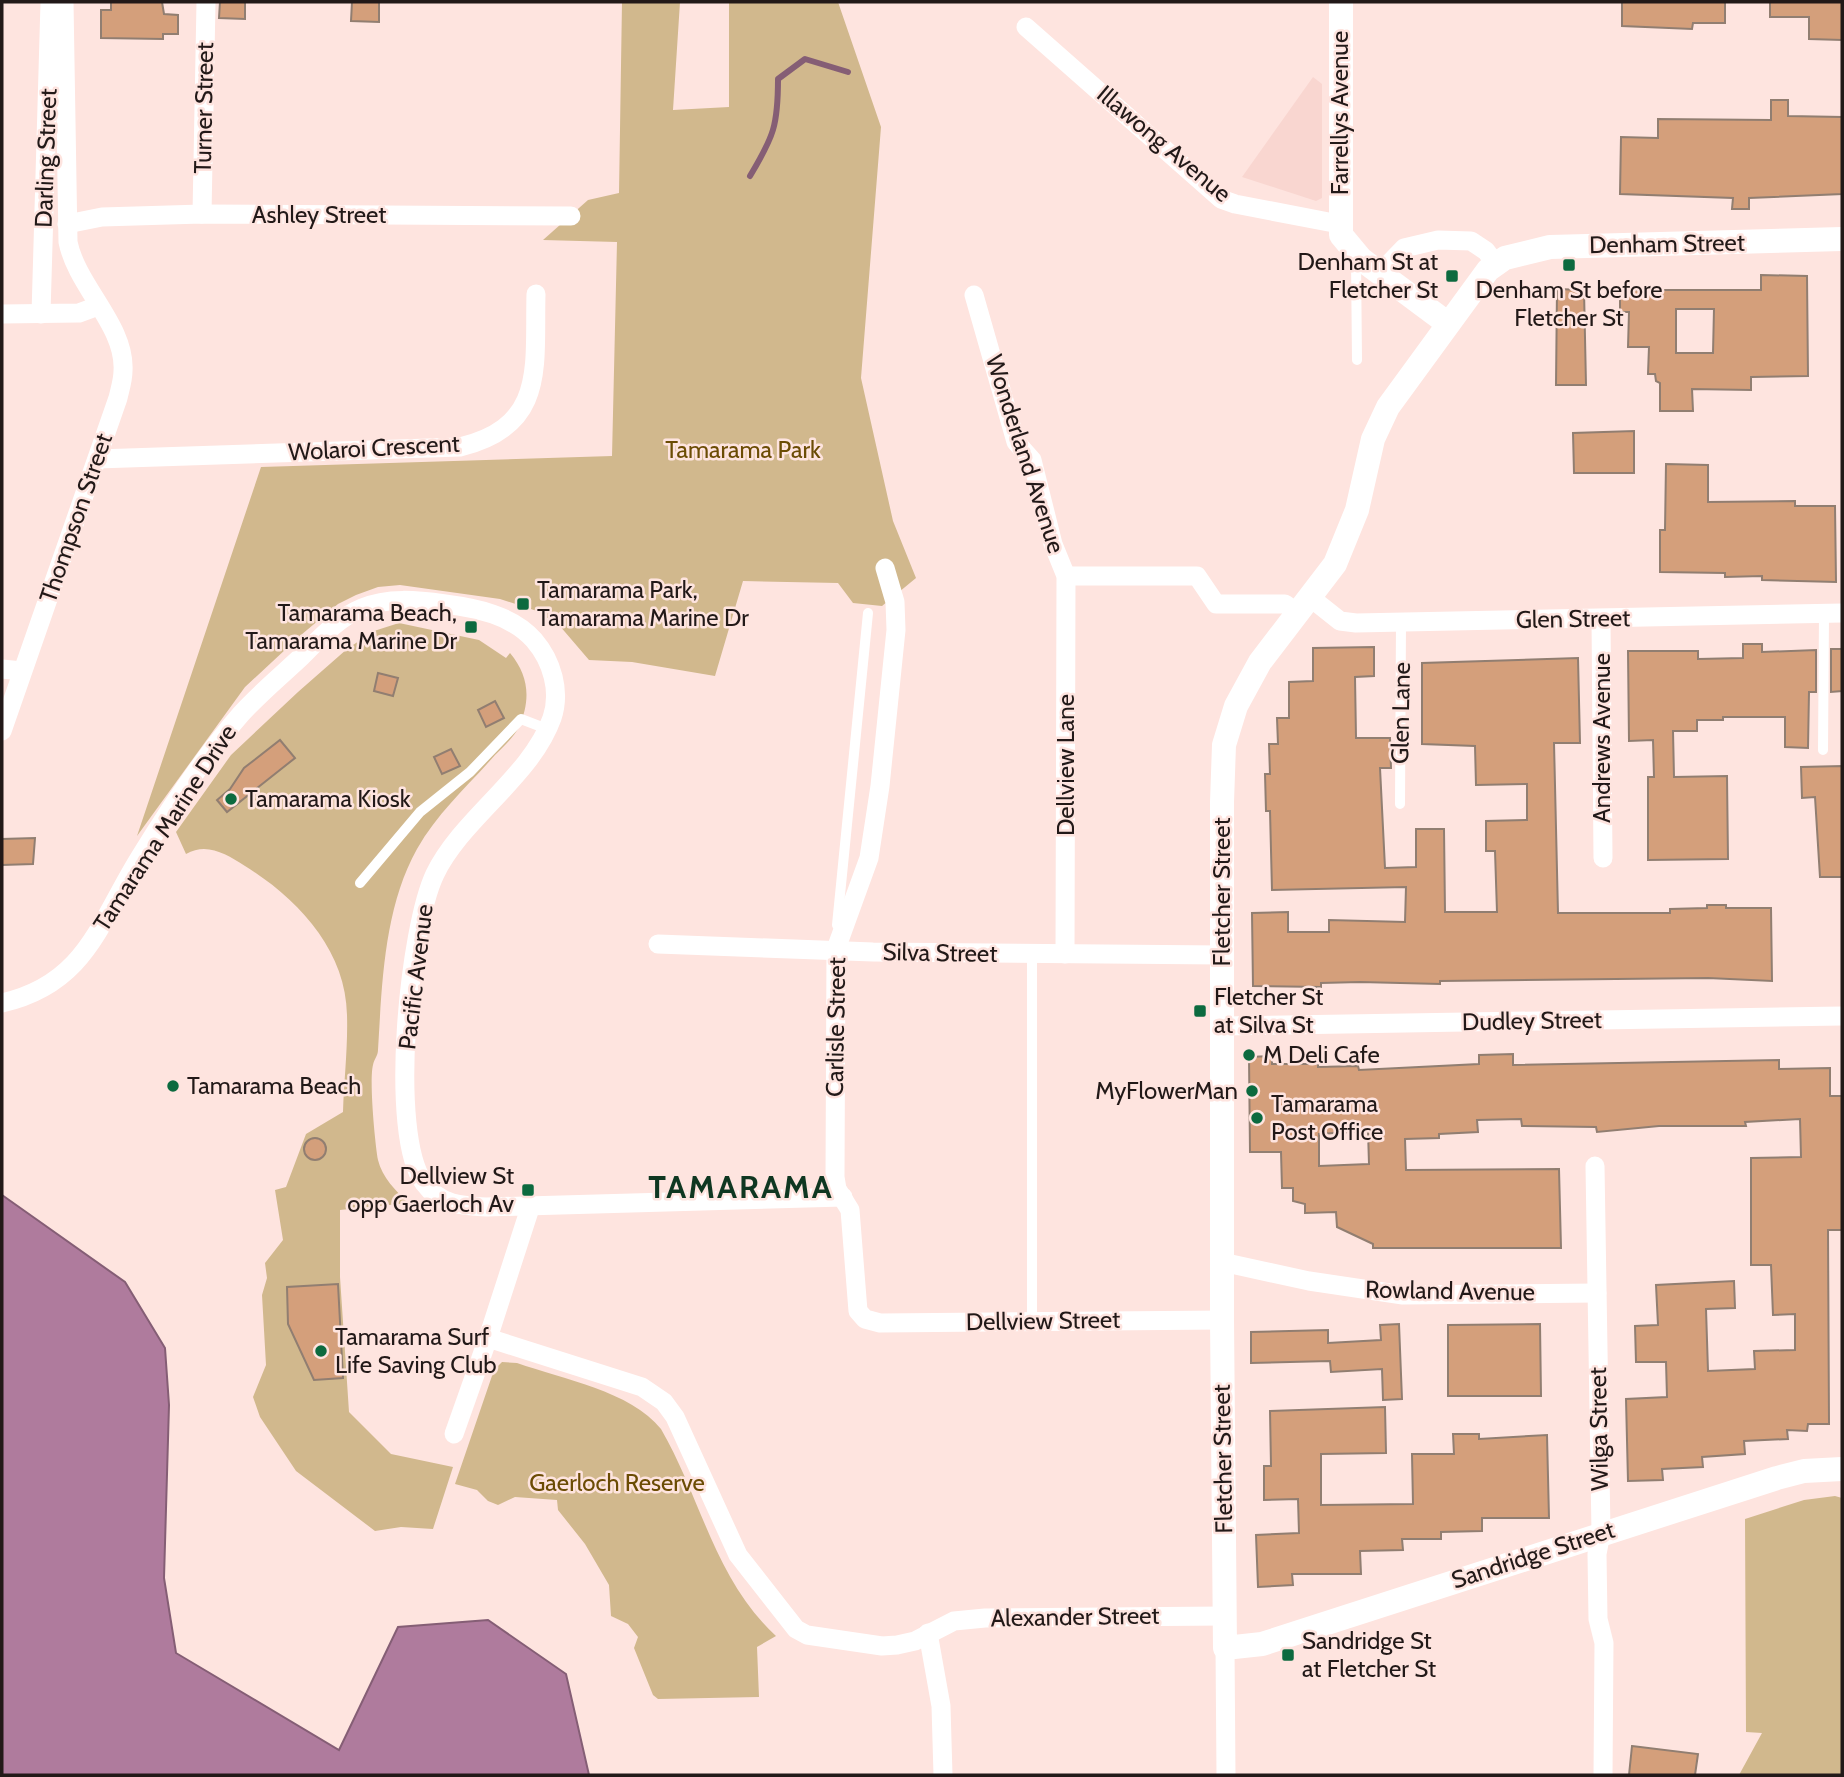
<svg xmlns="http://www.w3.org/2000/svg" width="1844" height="1777" viewBox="0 0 1844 1777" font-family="Cabin,sans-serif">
  <rect width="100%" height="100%" fill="#fee4df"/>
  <polygon fill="#f9d6d0" points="1313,77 1322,84 1322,198 1316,201 1242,177"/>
  <g fill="#d1b88d">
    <polygon points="622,2 680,2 673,110 729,107 729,2 838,2 881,127 861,378 893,521 916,578 882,606 853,603 838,583 743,581 715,676 632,662 589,660 559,625 537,611 500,599 400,585 378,587 356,595 338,604 301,635 245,687 137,836 261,467 612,456 617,242 543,240 588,200 619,193"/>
    <path d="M399 623 479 640 506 658 510 653C529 676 531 699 519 727 514 737 503 747 495 755 468 786 438 812 417 849 384 908 382 984 378 1050 378 1056 374 1059 373 1065 369 1080 375 1143 378 1160 382 1177 396 1191 408 1203L340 1210V1277L349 1412 391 1454 453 1467 433 1529 401 1527 375 1531 296 1471 260 1417 253 1397 266 1365 262 1295 267 1278 265 1263 283 1240 275 1190 286 1187 306 1134 343 1112C344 1080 348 1047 347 1015 346 950 298 899 245 866 226 854 207 842 186 854L176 832 231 755 298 692 347 649 374 631Z"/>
    <path d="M502 1362 517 1363C562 1379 631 1391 661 1429 701 1498 715 1580 776 1636L757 1647 759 1697 658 1699 653 1695 634 1648 638 1637 628 1624 611 1616 609 1585 585 1544 558 1510 557 1500 515 1497 498 1505 488 1501 477 1490 455 1484 494 1370Z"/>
    <polygon points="1835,1496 1842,1498 1842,1775 1739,1775 1762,1733 1746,1732 1745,1519 1804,1500"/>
  </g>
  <polygon fill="#af7b9d" stroke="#855e75" stroke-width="2" points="2,1195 125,1282 165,1348 169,1405 164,1578 176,1653 339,1750 398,1627 488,1620 566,1674 589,1775 2,1775"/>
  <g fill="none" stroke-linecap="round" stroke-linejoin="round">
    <path stroke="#855e75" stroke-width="6" d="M750 176C774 136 778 125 778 79L805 59 848 72"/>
  </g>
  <g fill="#d49f7b" stroke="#917e71" stroke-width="2" fill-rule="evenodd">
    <polygon points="111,2 162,2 164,14 178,15 178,34 163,34 163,39 101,38 101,10 111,10"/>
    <polygon points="220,2 245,2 245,19 219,18"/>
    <polygon points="352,2 379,2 379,22 351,21"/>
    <polygon points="1622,2 1725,2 1725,23 1693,23 1692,29 1622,26"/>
    <polygon points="1770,2 1842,2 1842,40 1809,39 1809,17 1770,17"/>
    <polygon points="1771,100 1788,100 1788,116 1842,117 1842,194 1749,198 1749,209 1732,209 1733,198 1620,194 1621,137 1658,138 1658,119 1771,120"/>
    <path d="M1761 275 1807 276 1808 376 1751 377V390L1692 389 1693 411H1660V383L1656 381 1655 374H1648L1649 347H1628L1629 312H1620V290H1761ZM1676 309H1714L1713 353H1676Z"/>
    <polygon points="1557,289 1584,290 1586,385 1556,385"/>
    <polygon points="1634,431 1634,473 1574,473 1573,433"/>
    <polygon points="1666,464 1708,465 1708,502 1795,501 1795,506 1835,506 1836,582 1762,580 1762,576 1725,577 1725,573 1660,572 1660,530 1665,530"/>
    <polygon points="1743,644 1762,644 1762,652 1816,650 1816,692 1809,692 1808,748 1785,747 1785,717 1723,717 1723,720 1697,720 1697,731 1673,731 1674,777 1727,776 1728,859 1648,860 1648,777 1654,777 1653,740 1629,741 1628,651 1698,651 1698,659 1743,658"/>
    <polygon points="1374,647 1374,676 1355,677 1356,738 1390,738 1391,768 1380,768 1385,868 1416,867 1416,829 1444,829 1445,912 1497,912 1495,851 1486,851 1486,821 1527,820 1527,784 1476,785 1475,746 1422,744 1422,663 1578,658 1580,743 1554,743 1558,913 1670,913 1670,909 1707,908 1707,905 1726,905 1726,908 1771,908 1772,981 1708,978 1440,981 1440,984 1360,982 1321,983 1321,987 1253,986 1252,913 1288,912 1288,932 1329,932 1329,920 1405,922 1406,887 1272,890 1270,811 1266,811 1265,774 1270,774 1269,744 1278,744 1277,718 1289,718 1289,682 1313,681 1313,648"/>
    <polygon points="1831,649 1842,649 1842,691 1831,692"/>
    <polygon points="378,673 398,678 393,696 374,691"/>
    <polygon points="495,701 504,718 486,727 478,710"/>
    <polygon points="280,740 295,758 227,812 217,800 230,789 244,768"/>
    <polygon points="451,749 460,766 442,774 434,757"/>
    <polygon points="1842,766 1842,877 1820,877 1815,797 1802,798 1801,767"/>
    <polygon points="35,838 33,864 2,865 2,839"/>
    <path d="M1513 1054V1065L1779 1060V1069L1830 1068V1096H1842V1230H1828L1829 1424H1808L1807 1431 1787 1430 1788 1439 1744 1441 1745 1454 1702 1457 1703 1467 1662 1469 1663 1480 1628 1481 1626 1399 1667 1397 1666 1362H1636L1635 1326 1658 1325 1656 1285 1734 1281 1735 1308 1706 1309 1708 1371 1755 1369 1754 1351 1795 1350V1314L1773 1315 1771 1265H1751V1158L1801 1157 1800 1119 1745 1122 1746 1126H1659L1597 1132 1596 1127 1522 1126 1521 1119 1477 1120 1478 1132 1439 1134V1138L1405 1139 1406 1170 1559 1169 1561 1248H1373V1244L1337 1227 1336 1212 1305 1213V1204L1293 1201V1188H1282L1281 1152H1250L1249 1057 1272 1056V1064H1318V1067L1358 1066 1359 1070 1479 1064V1055ZM1368 1131 1369 1164 1319 1166V1134Z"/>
    <circle cx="315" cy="1149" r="11"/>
    <polygon points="338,1284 343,1378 314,1380 288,1324 287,1287"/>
    <polygon points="1399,1324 1402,1399 1383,1400 1382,1369 1331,1372 1330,1361 1251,1363 1251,1332 1328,1330 1328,1343 1381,1340 1380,1325"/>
    <polygon points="1540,1324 1541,1396 1448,1396 1448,1325"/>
    <polygon points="1385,1407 1386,1453 1321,1454 1321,1505 1413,1504 1412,1454 1454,1454 1453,1434 1479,1434 1479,1439 1547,1435 1549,1518 1482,1518 1482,1531 1441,1532 1441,1539 1402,1539 1403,1550 1360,1551 1361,1574 1292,1574 1293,1585 1258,1587 1256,1535 1299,1533 1298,1499 1264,1500 1264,1466 1271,1466 1270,1411"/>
    <polygon points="1632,1746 1698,1754 1695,1775 1629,1775"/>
  </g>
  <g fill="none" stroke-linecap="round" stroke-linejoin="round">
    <g stroke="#fff" stroke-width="10">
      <polyline points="1356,259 1357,360"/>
      <polyline points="1823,750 1824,614"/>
      <polyline points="1400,804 1401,622"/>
      <polyline points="360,883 420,812 470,772 521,719 547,729"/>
      <polyline points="837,925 868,613"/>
      <polyline points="1032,954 1032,1321"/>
    </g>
    <g stroke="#fff" stroke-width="19">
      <polyline points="1026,27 1221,199 1235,204 1339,224"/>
      <polyline points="202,214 206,2"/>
      <polyline points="67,224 102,217 202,214 571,216"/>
      <polyline points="1380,273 1404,248 1438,240 1471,241 1486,251 1496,264"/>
      <polyline points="974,295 1016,442 1032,460 1053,544 1066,576 1065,954"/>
      <polyline points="2,314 79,313 98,306"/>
      <polyline points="41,314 50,2"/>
      <path d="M97 459 460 447C547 426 534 366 536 294"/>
      <polyline points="885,568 895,602 896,630 880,786 869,858 836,949 835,1177 837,1189 850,1210 858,1311 865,1319 880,1323 1222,1320"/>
      <polyline points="1066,576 1197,576 1216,604 1285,604 1298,613"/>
      <polyline points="1311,598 1340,621 1356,623 1842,613"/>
      <polyline points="1601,619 1603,858"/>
      <polyline points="2,669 22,671"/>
      <path d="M2 731 118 398C120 389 123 380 123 371 126 326 77 287 68 242L64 2"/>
      <polyline points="658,944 873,952 1222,955"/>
      <path d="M2 1003C86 984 99 923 140 857 167 813 207 753 241 714 260 693 282 675 302 656 320 638 338 618 362 608 388 597 417 600 445 604 476 608 512 615 534 640 552 661 561 691 552 718 531 777 462 818 435 874 409 928 388 1135 424 1183 440 1205 462 1206 486 1207L843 1197"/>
      <polyline points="1222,1026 1842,1016"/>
      <polyline points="1595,1166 1601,1533 1597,1554 1598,1619 1604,1643 1603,1775"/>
      <polyline points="530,1208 488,1338 642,1387 664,1402 675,1417 738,1555 796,1629 807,1635 882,1646 897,1645 915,1641 954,1621 985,1618 1224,1616"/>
      <polyline points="1222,1262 1309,1281 1403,1295 1597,1293"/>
      <polyline points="454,1434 488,1338"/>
      <polyline points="928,1633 941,1706 943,1775"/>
      <polyline points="1225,1648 1226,1775"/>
    </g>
    <g stroke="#fff" stroke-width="24">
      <polyline points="1341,2 1341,235 1361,259 1447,323"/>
      <polyline points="1842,239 1550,247 1505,258 1488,270 1388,407 1373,439 1357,510 1335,564 1260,662 1236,706 1224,745 1222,802 1222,1320 1225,1648 1262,1644 1777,1478 1804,1471 1842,1469"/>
    </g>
  </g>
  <g fill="#0c6a3f" stroke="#fee4df" stroke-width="2.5">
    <rect x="1562" y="258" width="14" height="14" rx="3.5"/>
    <rect x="1445" y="269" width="14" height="14" rx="3.5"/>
    <rect x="516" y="597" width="14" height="14" rx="3.5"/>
    <rect x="464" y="620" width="14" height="14" rx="3.5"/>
    <circle cx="231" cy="799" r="7"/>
    <rect x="1193" y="1004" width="14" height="14" rx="3.5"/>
    <circle cx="1249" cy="1055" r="7"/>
    <circle cx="173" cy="1086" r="7"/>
    <circle cx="1252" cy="1091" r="7"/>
    <circle cx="1257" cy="1118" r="7"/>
    <rect x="521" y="1183" width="14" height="14" rx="3.5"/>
    <circle cx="321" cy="1351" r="7"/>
    <rect x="1281" y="1648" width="14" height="14" rx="3.5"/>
  </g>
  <g text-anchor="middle" stroke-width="5" stroke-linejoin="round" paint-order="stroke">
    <g font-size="24" fill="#221918" stroke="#fee4df">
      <text transform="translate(204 108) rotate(-89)" y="8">Turner Street</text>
      <text transform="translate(1340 113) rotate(-90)" y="8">Farrellys Avenue</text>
      <text transform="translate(1164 144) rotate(40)" y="8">Illawong Avenue</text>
      <text transform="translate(46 158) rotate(-88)" y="8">Darling Street</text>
      <text x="319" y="223">Ashley Street</text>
      <text transform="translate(1667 244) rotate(-1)" y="8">Denham Street</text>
      <text transform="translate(374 448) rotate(-3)" y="8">Wolaroi Crescent</text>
      <text transform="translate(1025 454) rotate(72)" y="8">Wonderland Avenue</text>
      <text transform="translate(76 518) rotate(-71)" y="8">Thompson Street</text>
      <text transform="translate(1573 619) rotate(-1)" y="8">Glen Street</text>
      <text transform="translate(1401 713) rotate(-89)" y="8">Glen Lane</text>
      <text transform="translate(1602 738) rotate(-90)" y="8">Andrews Avenue</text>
      <text transform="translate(1066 765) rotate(-90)" y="8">Dellview Lane</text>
      <text transform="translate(165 828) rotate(-57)" y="8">Tamarama Marine Drive</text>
      <text transform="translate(1222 892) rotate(-90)" y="8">Fletcher Street</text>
      <text transform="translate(940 953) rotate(1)" y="8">Silva Street</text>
      <text transform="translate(416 977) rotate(-83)" y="8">Pacific Avenue</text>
      <text transform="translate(1532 1021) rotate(-1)" y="8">Dudley Street</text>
      <text transform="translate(836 1027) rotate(-89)" y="8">Carlisle Street</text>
      <text transform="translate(1450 1291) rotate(1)" y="8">Rowland Avenue</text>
      <text transform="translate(1043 1321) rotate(-1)" y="8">Dellview Street</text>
      <text transform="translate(1599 1429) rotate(-91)" y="8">Wilga Street</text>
      <text transform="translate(1223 1459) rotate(-91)" y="8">Fletcher Street</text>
      <text transform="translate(1533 1555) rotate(-18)" y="8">Sandridge Street</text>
      <text transform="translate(1075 1617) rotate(-1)" y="8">Alexander Street</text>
    </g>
    <g font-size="24" fill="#221918" stroke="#fee4df" text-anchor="start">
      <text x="1438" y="270" text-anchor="end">Denham St at<tspan x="1438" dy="28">Fletcher St</tspan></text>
      <text x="1569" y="298" text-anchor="middle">Denham St before<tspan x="1569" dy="28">Fletcher St</tspan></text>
      <text x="537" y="598">Tamarama Park,<tspan x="537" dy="28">Tamarama Marine Dr</tspan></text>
      <text x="457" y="621" text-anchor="end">Tamarama Beach,<tspan x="457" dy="28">Tamarama Marine Dr</tspan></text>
      <text x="245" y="807">Tamarama Kiosk</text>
      <text x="1214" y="1005">Fletcher St<tspan x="1214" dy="28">at Silva St</tspan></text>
      <text x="1263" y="1063">M Deli Cafe</text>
      <text x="187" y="1094">Tamarama Beach</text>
      <text x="1238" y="1099" text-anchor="end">MyFlowerMan</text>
      <text x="1271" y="1112">Tamarama<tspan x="1271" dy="28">Post Office</tspan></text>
      <text x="514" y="1184" text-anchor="end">Dellview St<tspan x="514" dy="28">opp Gaerloch Av</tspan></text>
      <text x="335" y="1345">Tamarama Surf<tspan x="335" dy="28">Life Saving Club</tspan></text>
      <text x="1302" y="1649">Sandridge St<tspan x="1302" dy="28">at Fletcher St</tspan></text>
    </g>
    <g font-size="24" fill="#6b4c04" stroke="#fee4df">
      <text x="743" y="458">Tamarama Park</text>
      <text x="617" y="1491">Gaerloch Reserve</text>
    </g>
    <g font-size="32" font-weight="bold" letter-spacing="2" fill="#0f3721" stroke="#fee4df">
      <text x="741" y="1198">TAMARAMA</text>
    </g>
  </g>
  <rect width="1844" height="1777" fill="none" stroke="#221918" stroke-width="7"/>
</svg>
